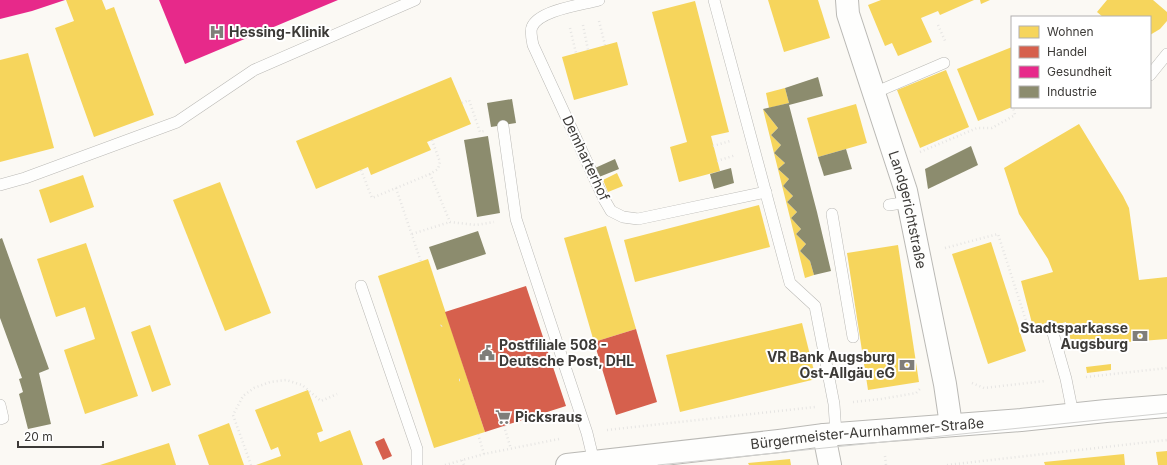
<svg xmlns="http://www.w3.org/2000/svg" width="1167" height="465" viewBox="0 0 1167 465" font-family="Inter,sans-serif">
  <rect width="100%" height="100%" fill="#fbf9f4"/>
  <g fill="#f6d55c">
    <polygon points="66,0 102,0 106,10 114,7 154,115 94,137 55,28 74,21"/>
    <polygon points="768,0 818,0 830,38 784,52"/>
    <polygon points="881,0 974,0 940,15 938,11 921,18 932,42 898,56 892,43 885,46 868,5"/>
    <polygon points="980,0 990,0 981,4"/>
    <polygon points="1107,0 1153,0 1167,12 1167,21 1160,29 1150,35 1150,17 1103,17 1097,12"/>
    <polygon points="695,1 729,132 711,136 720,171 679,182 670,147 687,142 652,12"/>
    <polygon points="617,42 628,85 574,100 562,57"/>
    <polygon points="1012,47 1012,107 978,121 957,69"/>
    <polygon points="28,53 54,148 0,162 0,60"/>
    <polygon points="946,70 969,127 920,148 897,90"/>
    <polygon points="451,77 471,124 427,142 431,150 371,175 368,167 316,189 296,141"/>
    <polygon points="785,88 789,103 769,108 766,93"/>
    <polygon points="856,104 867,143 818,157 807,118"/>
    <polygon points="763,109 778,128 771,135 781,145 774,153 785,163 778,169 789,179 783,186 793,196 787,202 797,212 791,218 801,229 796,234 806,244 800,251 810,261 814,275 805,278"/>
    <polygon points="1079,124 1123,196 1129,208 1139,280 1167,277 1167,339 1115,343 1073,349 1066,322 1034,331 1021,281 1053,272 1048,259 1019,214 1004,168"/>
    <polygon points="617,173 623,186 608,192 603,180"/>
    <polygon points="83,175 94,207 50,223 39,190"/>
    <polygon points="220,182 271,313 225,331 173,200"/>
    <polygon points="759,205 770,247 635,282 624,240"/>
    <polygon points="606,226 636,329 594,342 564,238"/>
    <polygon points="991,242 1026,351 988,364 952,254"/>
    <polygon points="86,243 138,396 85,414 64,350 95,339 85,307 56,317 37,259"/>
    <polygon points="898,245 919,382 868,390 847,253"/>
    <polygon points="428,259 485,432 434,448 378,276"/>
    <polygon points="802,323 816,379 680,412 666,355"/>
    <polygon points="150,325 171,385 152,392 131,332"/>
    <polygon points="1111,364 1111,370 1087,373 1086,367"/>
    <polygon points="308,390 323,431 317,433 320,442 350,430 363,465 256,465 281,456 278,447 271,450 255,410"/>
    <polygon points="229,423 244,465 209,465 198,435"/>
    <polygon points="169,443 176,465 100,465"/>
    <polygon points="1167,451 1167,465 1158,465 1156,452"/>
    <polygon points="1124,454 1125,465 1045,465 1044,462"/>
    <polygon points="790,459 791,465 749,465 748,463"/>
  </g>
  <g fill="#d6604d">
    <polygon points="526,286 566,406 485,432 445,312"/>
    <polygon points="636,329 657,402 616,415 594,342"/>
    <polygon points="384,438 392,456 383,460 375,442"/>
  </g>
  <g fill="#e7298a">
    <polygon points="0,0 65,0 32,11 0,19"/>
    <polygon points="159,0 338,0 185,64"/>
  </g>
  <g fill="#8c8c6e">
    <polygon points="818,77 823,96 789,105 817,212 831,271 814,275 810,261 800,251 806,244 796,234 801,229 791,218 797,212 787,202 793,196 783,186 789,179 778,169 785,163 774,153 781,145 771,135 778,128 763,109 789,103 785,88"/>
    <polygon points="512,99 516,123 491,127 487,103"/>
    <polygon points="488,136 500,213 477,217 464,140"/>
    <polygon points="971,146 978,165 928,189 925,169"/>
    <polygon points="846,149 852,169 824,176 818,157"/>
    <polygon points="615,159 619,169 599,177 595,168"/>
    <polygon points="731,168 734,183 714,189 710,174"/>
    <polygon points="478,231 486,254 437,270 429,247"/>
    <polygon points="2,238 49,369 39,373 51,424 28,429 19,394 23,392 19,379 22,378 0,318 0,239"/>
  </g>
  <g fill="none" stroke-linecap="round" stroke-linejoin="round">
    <defs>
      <g id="lane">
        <path d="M599 0C582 5 539 10 532 27 530 31 532 40 533 45L604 199 611 211 623 217 638 219 766 192"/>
        <polyline points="714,0 790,283 815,306 834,404 836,434"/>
        <polyline points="1150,75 1167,54"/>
        <polyline points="874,93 944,63"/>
        <polyline points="503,126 516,219 587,433 594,462"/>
        <polyline points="0,185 25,178 177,122 254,70 415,0"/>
        <polyline points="889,205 908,202"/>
        <polyline points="832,214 853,337"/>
        <polyline points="361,286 417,449 417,465"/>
        <polyline points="1051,326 1066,379 1073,414"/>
        <polyline points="0,405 3,418 0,419"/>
      </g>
      <g id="street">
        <path id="s1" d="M847 0 848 14 906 191 945 384 951 425"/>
        <polyline points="824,435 830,465"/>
      </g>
      <g id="secondary">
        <path id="s2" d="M567 465 779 441 824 435 1021 420 1106 411 1167 406"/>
      </g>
    </defs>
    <use href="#lane" stroke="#bab9b5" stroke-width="12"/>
    <use href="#street" stroke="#bab9b5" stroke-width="24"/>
    <use href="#secondary" stroke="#bab9b5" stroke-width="24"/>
    <g stroke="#e6e5e3" stroke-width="2.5" stroke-dasharray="1 3" stroke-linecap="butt">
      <polyline points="599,21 605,45"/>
      <polyline points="583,25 588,50"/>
      <polyline points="938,25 946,43"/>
      <polyline points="570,28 576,53"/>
      <polyline points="462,103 469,100 480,132 484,131"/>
      <polyline points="432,140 440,162 438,169 430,174 450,222 476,225 494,222"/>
      <polyline points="713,146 730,141"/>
      <polyline points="920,152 977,128 992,128 1015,115 1013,107"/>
      <polyline points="717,161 736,155"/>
      <polyline points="361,170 372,198 430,174"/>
      <polyline points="396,188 421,262"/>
      <polyline points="412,234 450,222"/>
      <polyline points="945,248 998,234 1030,333"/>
      <polyline points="441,326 442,325"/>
      <polyline points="1086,377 1167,368"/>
      <polyline points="459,380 461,380"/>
      <polyline points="972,383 984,388 1045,381"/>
      <polyline points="853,402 881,399 916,393 920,389"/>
      <polyline points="504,426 511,449"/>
      <polyline points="607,430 815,407"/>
      <polyline points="478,434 484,454"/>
      <polyline points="885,456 886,465"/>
      <polyline points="462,460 464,465"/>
      <polyline points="251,465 233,415 243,396 254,388 270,382 286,380 302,385 321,401 337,394"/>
      <polyline points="445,465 484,454 559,439"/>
      <polyline points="947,465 1167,440"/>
    </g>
    <use href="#lane" stroke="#fefefd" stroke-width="11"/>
    <use href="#street" stroke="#fefefd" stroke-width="22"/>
    <use href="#secondary" stroke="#fefefd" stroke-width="22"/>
    <polyline stroke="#d2d2d0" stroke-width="1" points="658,465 1167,413"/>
  </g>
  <defs>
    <symbol id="hospital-bare" viewBox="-9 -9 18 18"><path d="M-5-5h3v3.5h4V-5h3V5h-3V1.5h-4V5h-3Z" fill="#7f7d79" stroke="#fff" stroke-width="2.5" paint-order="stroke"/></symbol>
    <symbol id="bank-bare" viewBox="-9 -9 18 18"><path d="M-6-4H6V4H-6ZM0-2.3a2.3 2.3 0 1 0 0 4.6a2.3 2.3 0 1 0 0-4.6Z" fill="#7f7d79" stroke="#fff" stroke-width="2.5" paint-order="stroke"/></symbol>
    <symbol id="civic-bare" viewBox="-9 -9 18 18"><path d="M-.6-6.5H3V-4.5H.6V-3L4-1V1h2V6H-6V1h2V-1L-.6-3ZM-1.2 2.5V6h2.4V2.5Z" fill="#7f7d79" stroke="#fff" stroke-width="2.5" paint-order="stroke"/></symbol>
    <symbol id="supermarket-bare" viewBox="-9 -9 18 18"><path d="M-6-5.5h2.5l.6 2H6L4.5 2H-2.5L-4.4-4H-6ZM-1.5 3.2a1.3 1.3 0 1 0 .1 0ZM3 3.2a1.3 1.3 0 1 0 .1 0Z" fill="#7f7d79" stroke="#fff" stroke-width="2.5" paint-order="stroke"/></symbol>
  </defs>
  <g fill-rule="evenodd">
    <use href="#hospital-bare" x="206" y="21" width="22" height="22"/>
    <use href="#bank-bare" x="1129" y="325" width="22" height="22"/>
    <use href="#civic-bare" x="476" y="342" width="22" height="22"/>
    <use href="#bank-bare" x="896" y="354" width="22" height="22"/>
    <use href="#supermarket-bare" x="492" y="406" width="22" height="22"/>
  </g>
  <g text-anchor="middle" stroke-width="4" stroke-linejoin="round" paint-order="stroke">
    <g font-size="14" font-weight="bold" fill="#3c3a37" stroke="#fff" text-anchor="start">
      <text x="229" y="37">Hessing-Klinik</text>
      <text x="1128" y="333" text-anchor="end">Stadtsparkasse<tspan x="1128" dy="16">Augsburg</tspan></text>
      <text x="499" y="350">Postfiliale 508 -<tspan x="499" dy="16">Deutsche Post, DHL</tspan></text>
      <text x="895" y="362" text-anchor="end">VR Bank Augsburg<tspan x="895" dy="16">Ost-Allgäu eG</tspan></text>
      <text x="515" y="422">Picksraus</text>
    </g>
    <g font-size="14" fill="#3c3a37" stroke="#fff">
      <text transform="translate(586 158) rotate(65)" y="5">Demharterhof</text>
      <text dy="5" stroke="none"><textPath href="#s1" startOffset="219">Landgerichtstraße</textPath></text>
      <text dy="5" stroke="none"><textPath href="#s2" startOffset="302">Bürgermeister-Aurnhammer-Straße</textPath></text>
    </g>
  </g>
  <rect x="1011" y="16" width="140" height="92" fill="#ffffff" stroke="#b1b0af"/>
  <rect x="1019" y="26" width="20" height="12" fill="#f6d55c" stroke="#b1b0af"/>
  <text x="1047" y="36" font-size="12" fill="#3c3a37">Wohnen</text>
  <rect x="1019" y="46" width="20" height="12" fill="#d6604d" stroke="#b1b0af"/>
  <text x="1047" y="56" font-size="12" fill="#3c3a37">Handel</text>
  <rect x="1019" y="66" width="20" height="12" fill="#e7298a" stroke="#b1b0af"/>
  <text x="1047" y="76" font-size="12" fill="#3c3a37">Gesundheit</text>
  <rect x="1019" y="86" width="20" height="12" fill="#8c8c6e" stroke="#b1b0af"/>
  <text x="1047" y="96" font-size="12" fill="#3c3a37">Industrie</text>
  <path d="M18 441v6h85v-6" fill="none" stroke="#3c3a37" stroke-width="2"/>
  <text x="24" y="441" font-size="12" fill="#3c3a37" stroke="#ffffff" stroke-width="3" paint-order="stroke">20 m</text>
</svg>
